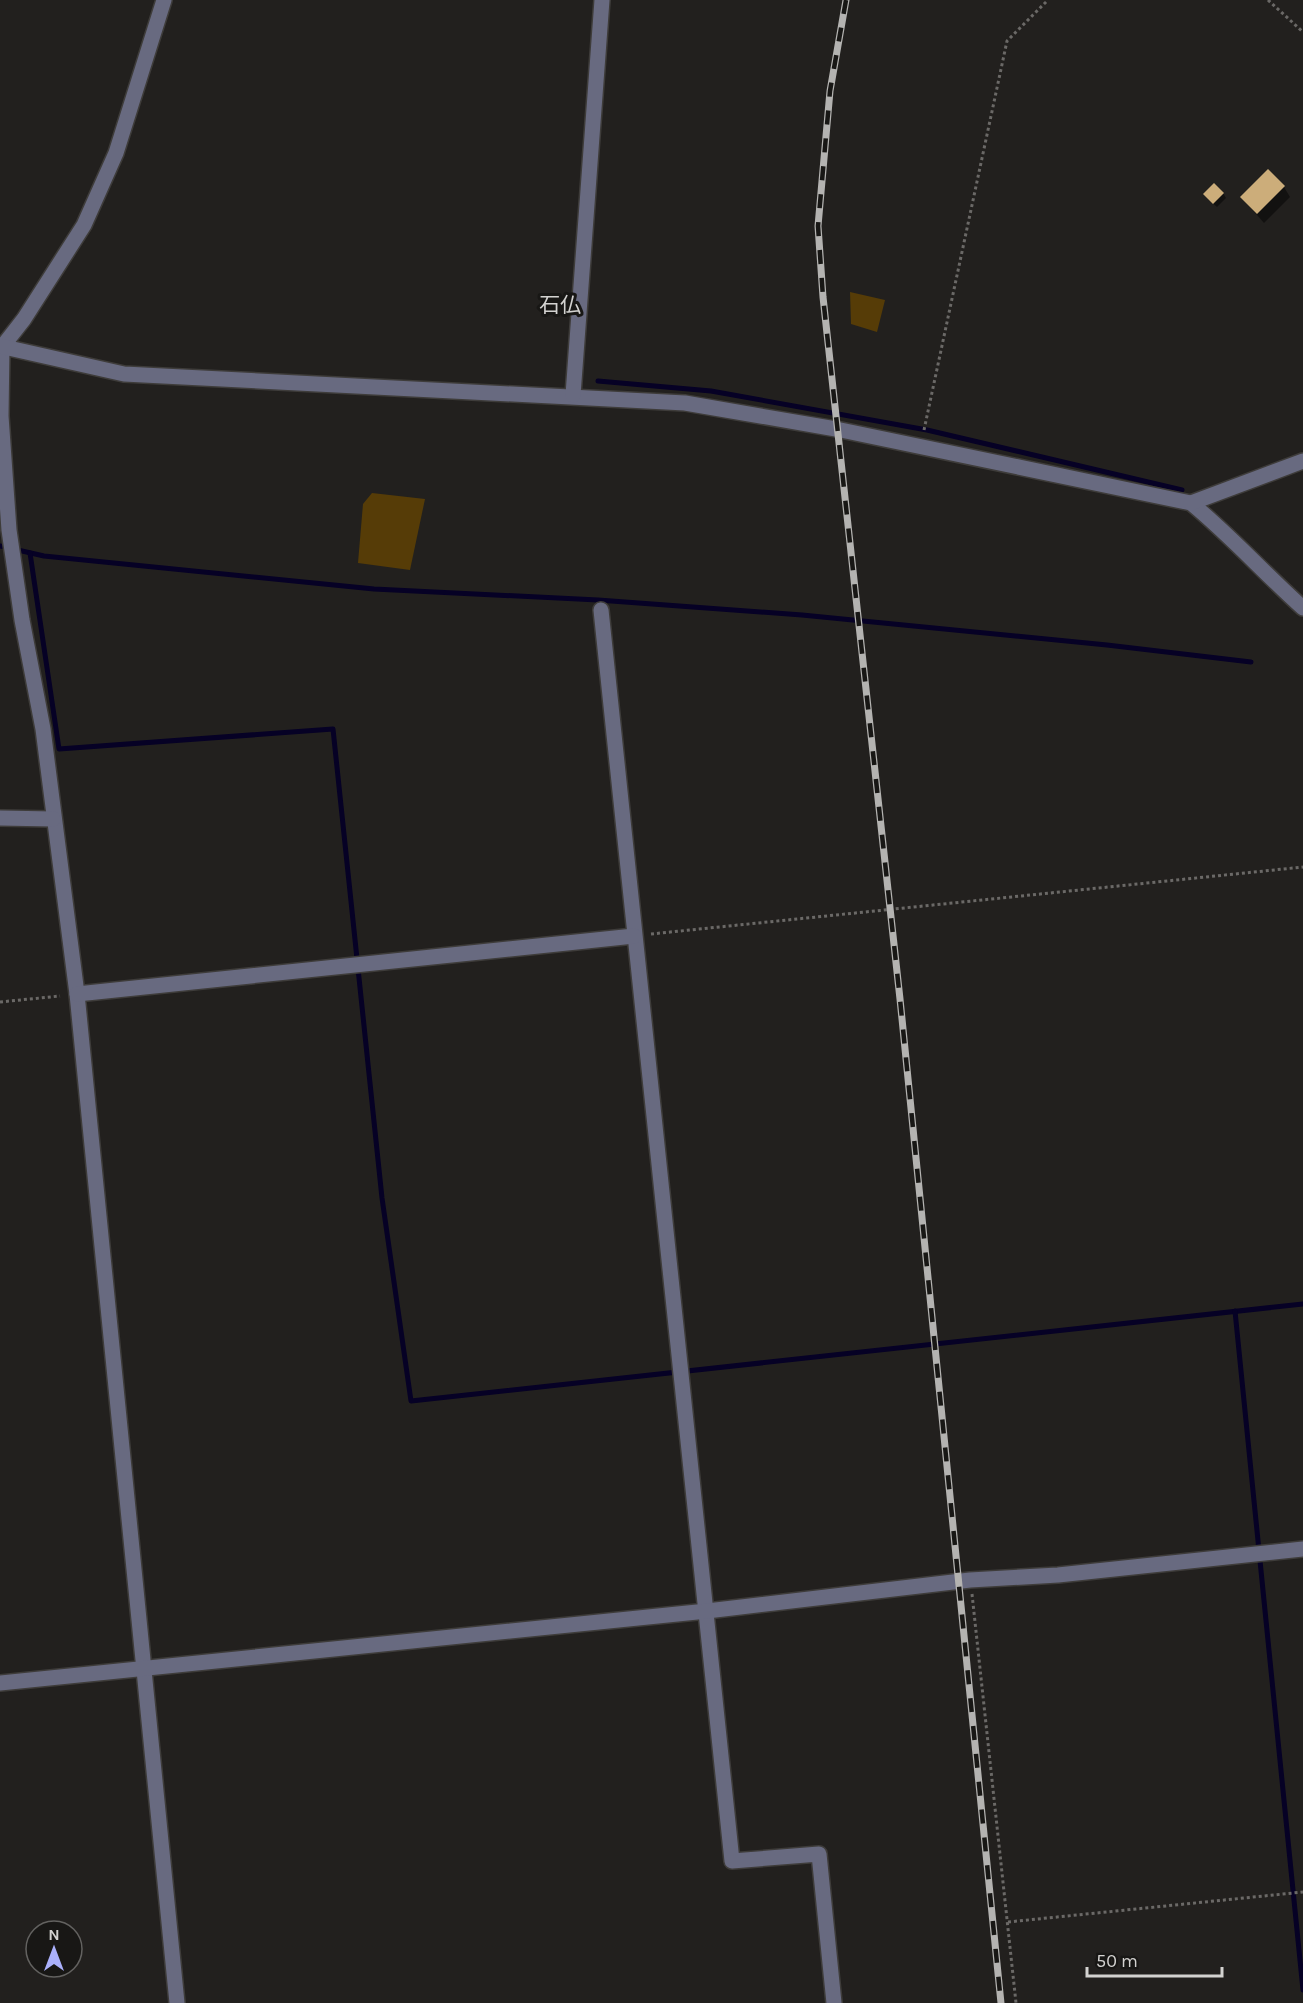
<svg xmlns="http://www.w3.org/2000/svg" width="1303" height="2003" viewBox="0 0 1303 2003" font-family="Karla,'Noto Sans JP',sans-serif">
  <rect width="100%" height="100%" fill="#22201e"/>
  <g fill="#563c07">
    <polygon points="850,292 885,300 877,332 851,324"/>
    <polygon points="372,493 425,499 410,570 358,563 363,504"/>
  </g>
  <g fill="#0007">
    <polygon points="1284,187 1290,197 1264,223 1242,198"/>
    <polygon points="1223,193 1226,198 1217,207 1208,199"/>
  </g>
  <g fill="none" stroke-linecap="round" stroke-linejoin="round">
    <g stroke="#060125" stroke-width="5">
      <polyline points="598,381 711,391 927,430 1182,490"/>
      <polyline points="0,546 44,556 374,589 598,600 802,615 1107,645 1251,662"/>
      <polyline points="30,553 59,749 333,729 382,1198 411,1401 1303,1304"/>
      <polyline points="1235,1311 1303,1990"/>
    </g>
  </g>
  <g fill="#ccad7a">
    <polygon points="1268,169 1285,186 1257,214 1240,197"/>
    <polygon points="1214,183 1224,193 1213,204 1203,194"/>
  </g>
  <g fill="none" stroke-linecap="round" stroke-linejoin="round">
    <defs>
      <g id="minor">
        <polyline points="164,0 116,153 84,225 24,319 2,347 1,416 9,530 22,620 43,729 77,994 177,2003"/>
        <path d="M0 346 124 374 685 403 836 429 1191 503C1231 536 1265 574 1303 608"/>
        <polyline points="573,395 602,0"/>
        <polyline points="1191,503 1303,461"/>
        <polyline points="601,610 732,1861 819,1854 834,2003"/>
        <polyline points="0,818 53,819"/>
        <polyline points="77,994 634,936"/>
        <polyline points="0,1683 707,1611 970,1580 1058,1575 1303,1549"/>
      </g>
    </defs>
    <use href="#minor" stroke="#3e3c3a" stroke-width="18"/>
    <g stroke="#6b6967" stroke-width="3" stroke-dasharray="3 3" stroke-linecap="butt">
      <polyline points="1268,0 1303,32"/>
      <polyline points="924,430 1007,41 1048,0"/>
      <polyline points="651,934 1303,867"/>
      <polyline points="0,1002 60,996"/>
      <polyline points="972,1594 1016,2003"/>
      <polyline points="1008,1922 1303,1892"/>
    </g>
    <use href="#minor" stroke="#686a80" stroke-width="15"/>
    <defs>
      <polyline id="rail" points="846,0 830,91 818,226 823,297 900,999 1001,2003"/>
    </defs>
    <use href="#rail" stroke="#b4b3b1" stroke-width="7"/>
    <use href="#rail" stroke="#181715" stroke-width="4.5" stroke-dasharray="14" stroke-linecap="butt"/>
  </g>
  <g text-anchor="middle" stroke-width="6" stroke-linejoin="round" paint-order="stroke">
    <g font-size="21" fill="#d3d2d0" stroke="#181715">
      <text x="560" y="312">石仏</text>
    </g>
  </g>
  <g transform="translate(54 1949)"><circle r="28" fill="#181715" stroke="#636260" stroke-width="1.5"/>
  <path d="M0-4.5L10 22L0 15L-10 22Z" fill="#aab0fb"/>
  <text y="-9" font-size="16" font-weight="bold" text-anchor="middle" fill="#d3d2d0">N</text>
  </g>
  <path d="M1087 1967v9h135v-9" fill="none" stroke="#d3d2d0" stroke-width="3"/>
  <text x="1096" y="1967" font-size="18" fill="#d3d2d0" stroke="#181715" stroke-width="4.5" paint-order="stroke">50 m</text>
</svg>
